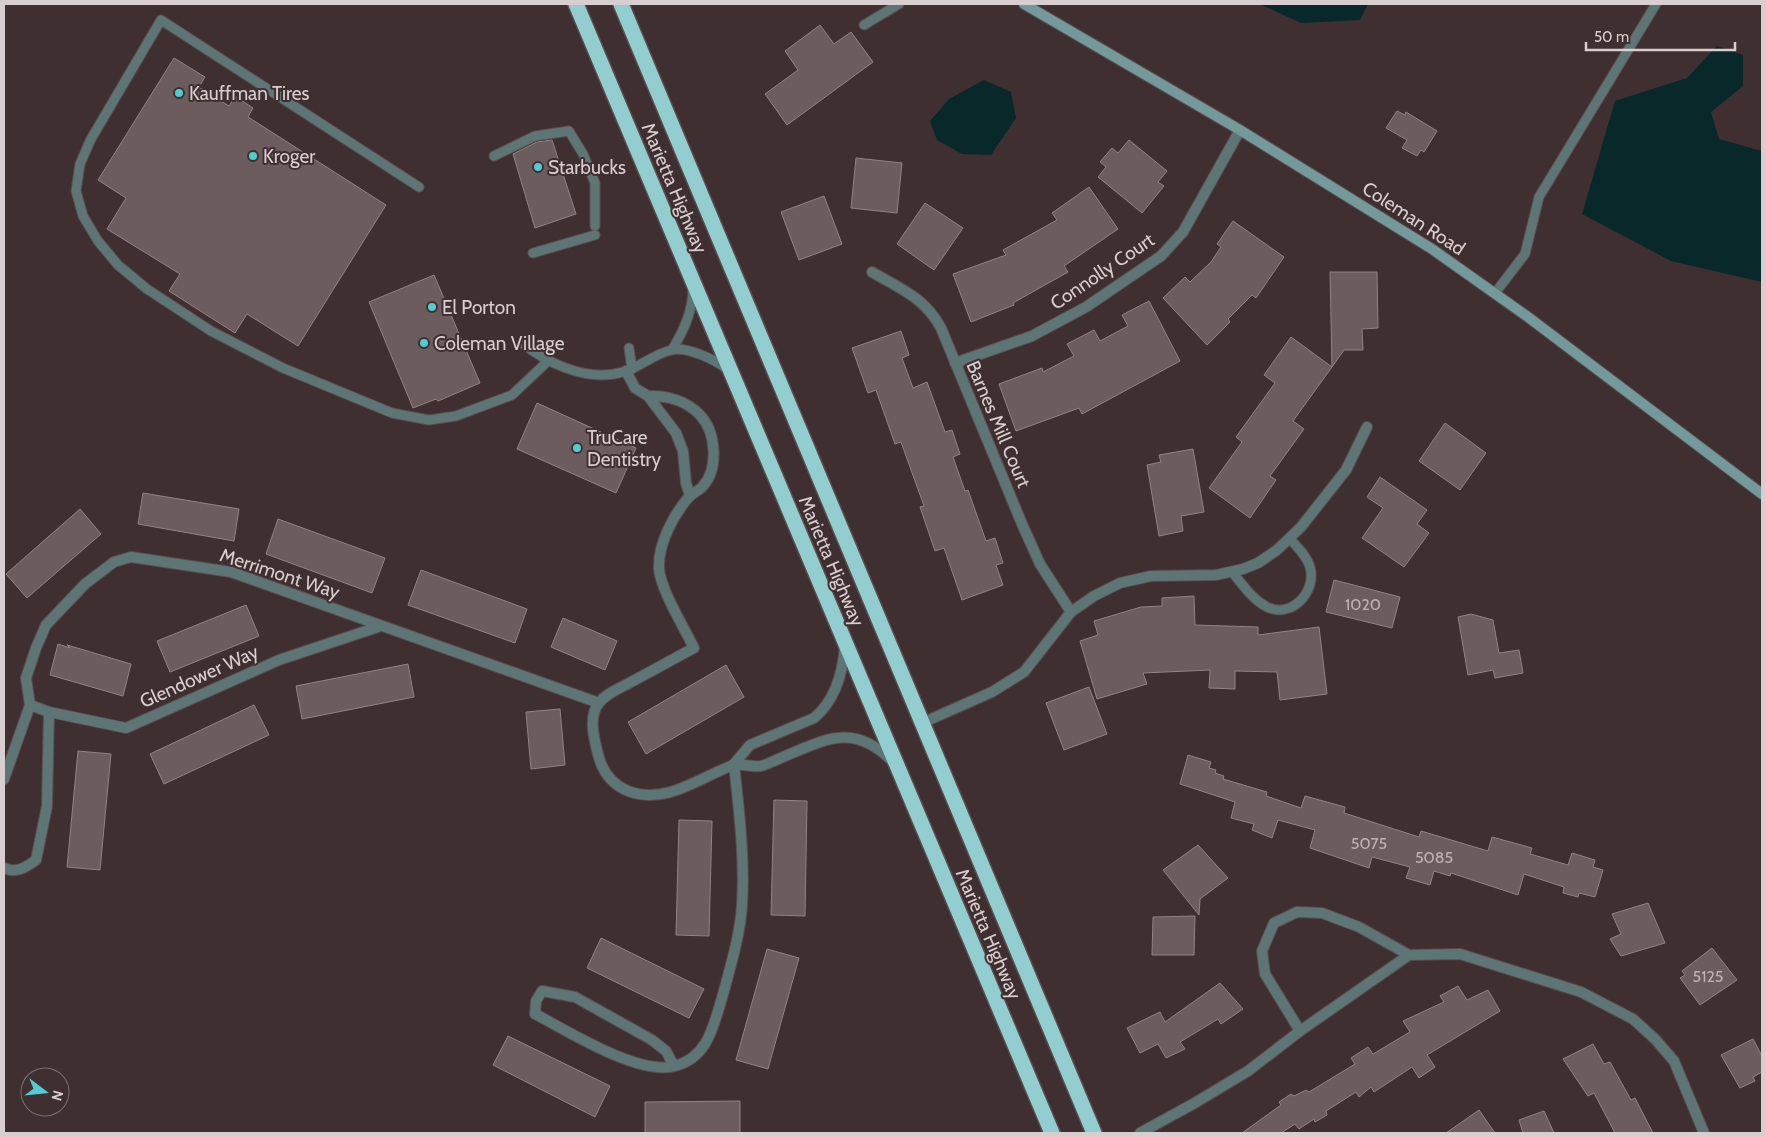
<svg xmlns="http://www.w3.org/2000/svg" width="1766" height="1137" viewBox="0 0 1766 1137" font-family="Cabin,sans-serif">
  <rect width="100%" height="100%" fill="#3f2f31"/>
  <g fill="#08282a">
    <polygon points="1260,4 1368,4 1360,20 1301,23"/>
    <polygon points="1717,46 1743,55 1743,86 1711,112 1719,139 1762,151 1762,282 1671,261 1582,214 1615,101 1687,78"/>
    <polygon points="984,80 1011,92 1016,118 991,155 962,154 937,140 930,121 949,99"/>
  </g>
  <g fill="#6d5c5d" stroke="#958283">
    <polygon points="820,25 834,44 851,32 873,62 787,125 765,94 798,70 785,51"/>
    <polygon points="174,58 205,77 199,87 229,106 235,96 253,108 248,117 386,205 298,346 247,314 235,333 169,291 180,274 107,229 126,198 98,180"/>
    <polygon points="1397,111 1405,115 1406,112 1437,131 1424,152 1421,150 1417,156 1402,148 1407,140 1386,128"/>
    <polygon points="552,140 576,214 535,228 513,154 537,142"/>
    <polygon points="1129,140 1167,171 1158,182 1164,186 1142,213 1098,177 1106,167 1100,162 1112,148 1118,153"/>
    <polygon points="856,158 902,163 897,213 851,208"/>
    <polygon points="1089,187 1118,229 1064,266 1068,272 1013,303 1014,305 971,322 953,274 1006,255 1003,250 1057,220 1052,213"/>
    <polygon points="824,196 842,244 799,260 781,212"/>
    <polygon points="925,203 963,228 934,270 897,244"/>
    <polygon points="1233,221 1284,257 1256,298 1252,295 1228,319 1230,322 1207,345 1163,298 1185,277 1190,282 1211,262 1221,247 1217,244"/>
    <polygon points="1330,272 1377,272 1378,328 1362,329 1363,350 1344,350 1332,367"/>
    <polygon points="434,275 480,383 438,401 436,399 413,408 369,302"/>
    <polygon points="1149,301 1180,361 1082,414 1079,408 1016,431 999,384 1042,368 1043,372 1074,356 1067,344 1094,330 1100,341 1128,326 1122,315"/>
    <polygon points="901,331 909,355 902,358 913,388 927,382 945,432 952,430 960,454 953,457 965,491 968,490 986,541 995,538 1003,563 996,565 1003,585 962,600 944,548 935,551 920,507 924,506 901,442 895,444 876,390 868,393 852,348"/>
    <polygon points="1291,337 1332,367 1293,421 1304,429 1270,476 1276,480 1250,518 1209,488 1242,442 1236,437 1275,383 1264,375"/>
    <polygon points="537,403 636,448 616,493 517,449"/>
    <polygon points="1445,423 1486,453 1460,490 1419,461"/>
    <polygon points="1193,449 1204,512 1181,516 1183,531 1159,536 1147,465 1161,462 1159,455"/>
    <polygon points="1380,477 1427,510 1417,524 1429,533 1404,567 1362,538 1383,508 1367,497"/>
    <polygon points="143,493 239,509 234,541 138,524"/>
    <polygon points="80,509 101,534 27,598 6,574"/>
    <polygon points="278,519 385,558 372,593 266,554"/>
    <polygon points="421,570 527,609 515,643 408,605"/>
    <polygon points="1334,580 1400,597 1392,628 1326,612"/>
    <polygon points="1194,596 1195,625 1258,627 1258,635 1319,627 1327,694 1280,700 1277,672 1235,671 1235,689 1209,688 1210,670 1143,673 1147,684 1097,699 1080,641 1098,635 1094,621 1141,607 1162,606 1162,598"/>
    <polygon points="246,605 259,636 170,672 157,641"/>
    <polygon points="1471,614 1493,620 1499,653 1519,650 1523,673 1495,678 1493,670 1468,675 1458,617"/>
    <polygon points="563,618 617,641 605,670 551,647"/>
    <polygon points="58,644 70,648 67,645 131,664 123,696 50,675"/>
    <polygon points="408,664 414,697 302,719 296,686"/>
    <polygon points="726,665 744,697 646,754 628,722"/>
    <polygon points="1089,687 1107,734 1064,750 1046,703"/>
    <polygon points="254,705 269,735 164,784 150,754"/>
    <polygon points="560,709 565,765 531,769 526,712"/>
    <polygon points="78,751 111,754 100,870 67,867"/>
    <polygon points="1188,755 1211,762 1209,768 1216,770 1215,773 1224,776 1223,779 1267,792 1266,796 1301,808 1305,796 1345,807 1344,813 1419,837 1421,831 1488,851 1492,837 1532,848 1530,854 1568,865 1572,853 1595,860 1593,867 1603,870 1595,897 1579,893 1578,897 1563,893 1564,887 1524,874 1518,895 1451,873 1450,876 1434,871 1430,885 1406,878 1410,867 1372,857 1369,868 1310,848 1315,830 1278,820 1272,838 1252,830 1254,824 1231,818 1235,802 1180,784"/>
    <polygon points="774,800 807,801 805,916 771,915"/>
    <polygon points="679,820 712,821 709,936 676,935"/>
    <polygon points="1198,845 1228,878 1200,899 1199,915 1163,870"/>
    <polygon points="1648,903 1665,943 1621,956 1610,939 1621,934 1612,914"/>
    <polygon points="1195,916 1194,955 1152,955 1153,917"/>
    <polygon points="601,938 704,989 689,1018 587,968"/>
    <polygon points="1712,948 1737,980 1700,1005 1680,978 1685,975 1682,971"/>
    <polygon points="767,949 799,958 768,1069 736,1060"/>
    <polygon points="1220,983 1243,1009 1221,1024 1218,1019 1180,1042 1185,1049 1166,1058 1158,1044 1140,1053 1127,1028 1160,1012 1165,1022"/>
    <polygon points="1458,986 1467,1000 1488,990 1500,1011 1427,1055 1435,1067 1419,1078 1412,1067 1374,1092 1371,1087 1359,1097 1356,1092 1326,1111 1327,1115 1315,1122 1314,1119 1299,1129 1295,1124 1281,1133 1242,1133 1281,1105 1279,1102 1291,1094 1294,1096 1306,1090 1309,1092 1355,1064 1351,1058 1368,1047 1373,1054 1410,1032 1403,1021 1444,1002 1440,996"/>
    <polygon points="508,1036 610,1086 595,1117 493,1065"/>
    <polygon points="1753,1039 1762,1056 1762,1072 1753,1077 1755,1081 1740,1088 1721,1055"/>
    <polygon points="1593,1044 1604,1064 1610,1062 1631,1100 1635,1098 1653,1133 1615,1133 1594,1093 1588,1096 1563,1059"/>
    <polygon points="740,1101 740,1133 645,1133 645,1102"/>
    <polygon points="1479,1110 1495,1133 1446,1133"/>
    <polygon points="1544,1111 1554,1133 1523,1133 1519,1120"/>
  </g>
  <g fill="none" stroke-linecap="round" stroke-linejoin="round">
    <defs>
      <g id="lane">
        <polyline points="864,25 899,4"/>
        <polyline points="494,156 535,136 569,131 583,154 595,183 595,226"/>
        <polyline points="419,187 161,20 91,139 80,164 76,191 83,216 98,241 118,265 147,289 211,331 283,368 392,413 429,420 456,416 512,395 548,361"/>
        <polyline points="533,253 595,235"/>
        <polyline points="1495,293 1525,254 1539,197 1656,4"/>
        <path d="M522 343C547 363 582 379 614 374 636 371 651 355 671 350 687 346 716 360 728 370"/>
        <polyline points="629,348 632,369"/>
        <path d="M672 350C684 330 693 311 693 287"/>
        <path d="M1232 572C1243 585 1252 599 1267 607 1292 619 1317 591 1310 567 1307 556 1298 548 1290 539"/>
      </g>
      <g id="street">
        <path d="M872 272C902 290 924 297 941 328L1022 524 1040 564 1071 612"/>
        <polyline points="955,363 1032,336 1086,307 1161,256 1183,232 1240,130"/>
        <polyline points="626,371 635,388 648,396 676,433 683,451 686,483 690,496"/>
        <path d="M648 396C667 395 687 401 700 415 716 432 719 468 703 486 699 491 692 493 688 498 673 516 658 544 659 568 660 589 684 627 694 648 673 659 652 671 631 682 621 688 606 693 599 703 588 716 594 739 598 754 602 771 611 784 628 791 665 805 697 779 731 766 741 762 752 768 761 766 768 764 776 760 783 757 826 739 854 722 893 762"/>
        <polyline points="30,705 49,712 126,728 279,660 381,626"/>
        <polyline points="922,723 992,692 1024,672 1071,612 1094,596 1120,583 1151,576 1216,575 1243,569 1258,563 1277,550 1301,527 1346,470 1367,427"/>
        <path d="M734 764 750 745 814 718C836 700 843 672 845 645"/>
        <polyline points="4,779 30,705 26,678 36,648 46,625 85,584 114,562 131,557 231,572 599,703"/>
        <path d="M4 868C17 874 26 867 36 860L47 806 49 712"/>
        <polyline points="1300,1031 1265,974 1262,951 1274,923 1297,912 1322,913 1359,927 1409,955 1460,954 1581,992 1633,1019 1655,1039 1674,1061 1704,1133"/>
        <path d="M674 1066 666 1051 652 1040 575 997 542 991 536 1001 535 1014C568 1031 638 1076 675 1066 708 1057 713 1027 722 998 730 968 740 936 742 905 745 858 739 811 734 764"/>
        <polyline points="1140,1133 1193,1104 1248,1071 1300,1031 1409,955"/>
      </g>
      <polyline id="secondary" points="1024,4 1240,130 1432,249 1528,317 1762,494"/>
      <g id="highway">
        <polyline points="576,4 1052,1133"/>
        <polyline points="621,4 1094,1133"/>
      </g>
    </defs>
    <use href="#lane" stroke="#5b4c4d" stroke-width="11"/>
    <use href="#street" stroke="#5b4c4d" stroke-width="12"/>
    <use href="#secondary" stroke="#5b4c4d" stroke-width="12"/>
    <use href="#highway" stroke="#5b4c4d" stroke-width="18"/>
    <use href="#lane" stroke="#5e7576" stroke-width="9"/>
    <use href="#street" stroke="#5e7576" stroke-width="10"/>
    <use href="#secondary" stroke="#73999a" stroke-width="10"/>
    <use href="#highway" stroke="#92ced0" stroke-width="15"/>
  </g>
  <g fill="#51ccd1" stroke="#3f2f31" stroke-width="2">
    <circle cx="179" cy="93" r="5"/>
    <circle cx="253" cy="156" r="5"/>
    <circle cx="538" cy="167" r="5"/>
    <circle cx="432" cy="307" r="5"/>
    <circle cx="424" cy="343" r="5"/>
    <circle cx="577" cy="448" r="5"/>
  </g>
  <g text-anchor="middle" stroke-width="4" stroke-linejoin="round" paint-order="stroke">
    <g font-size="16" fill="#beb2b2">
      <text x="1363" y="610">1020</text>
      <text x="1369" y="849">5075</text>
      <text x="1434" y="863">5085</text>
      <text x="1708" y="982">5125</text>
    </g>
    <g font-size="19" fill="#d9cecf" stroke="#3f2f31" text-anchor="start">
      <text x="189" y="100">Kauffman Tires</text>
      <text x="263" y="163">Kroger</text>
      <text x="548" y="174">Starbucks</text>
      <text x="442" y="314">El Porton</text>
      <text x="434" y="350">Coleman Village</text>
      <text x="587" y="444">TruCare<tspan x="587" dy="22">Dentistry</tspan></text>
    </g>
    <g font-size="19" fill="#d9cecf" stroke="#3f2f31">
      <text transform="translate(675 188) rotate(67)" y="7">Marietta Highway</text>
      <text transform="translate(1414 218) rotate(33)" y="7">Coleman Road</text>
      <text transform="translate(1102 271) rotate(-34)" y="7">Connolly Court</text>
      <text transform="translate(999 424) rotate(67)" y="7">Barnes Mill Court</text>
      <text transform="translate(832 561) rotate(67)" y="7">Marietta Highway</text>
      <text transform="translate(280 573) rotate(18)" y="7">Merrimont Way</text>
      <text transform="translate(199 676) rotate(-24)" y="7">Glendower Way</text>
      <text transform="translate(989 934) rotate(67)" y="7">Marietta Highway</text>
    </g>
  </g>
  <rect width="1766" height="1137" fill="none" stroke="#d9cecf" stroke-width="10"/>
  <g transform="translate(45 1092) rotate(106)"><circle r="24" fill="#3f2f31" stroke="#7d6f70"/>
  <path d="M0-4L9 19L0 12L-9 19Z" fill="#51ccd1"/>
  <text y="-8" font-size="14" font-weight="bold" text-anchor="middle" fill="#d9cecf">N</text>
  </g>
  <path d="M1586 42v8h149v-8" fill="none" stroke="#d9cecf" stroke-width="2.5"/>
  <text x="1594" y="42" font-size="15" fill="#d9cecf" stroke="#3f2f31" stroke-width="4" paint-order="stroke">50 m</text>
</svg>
